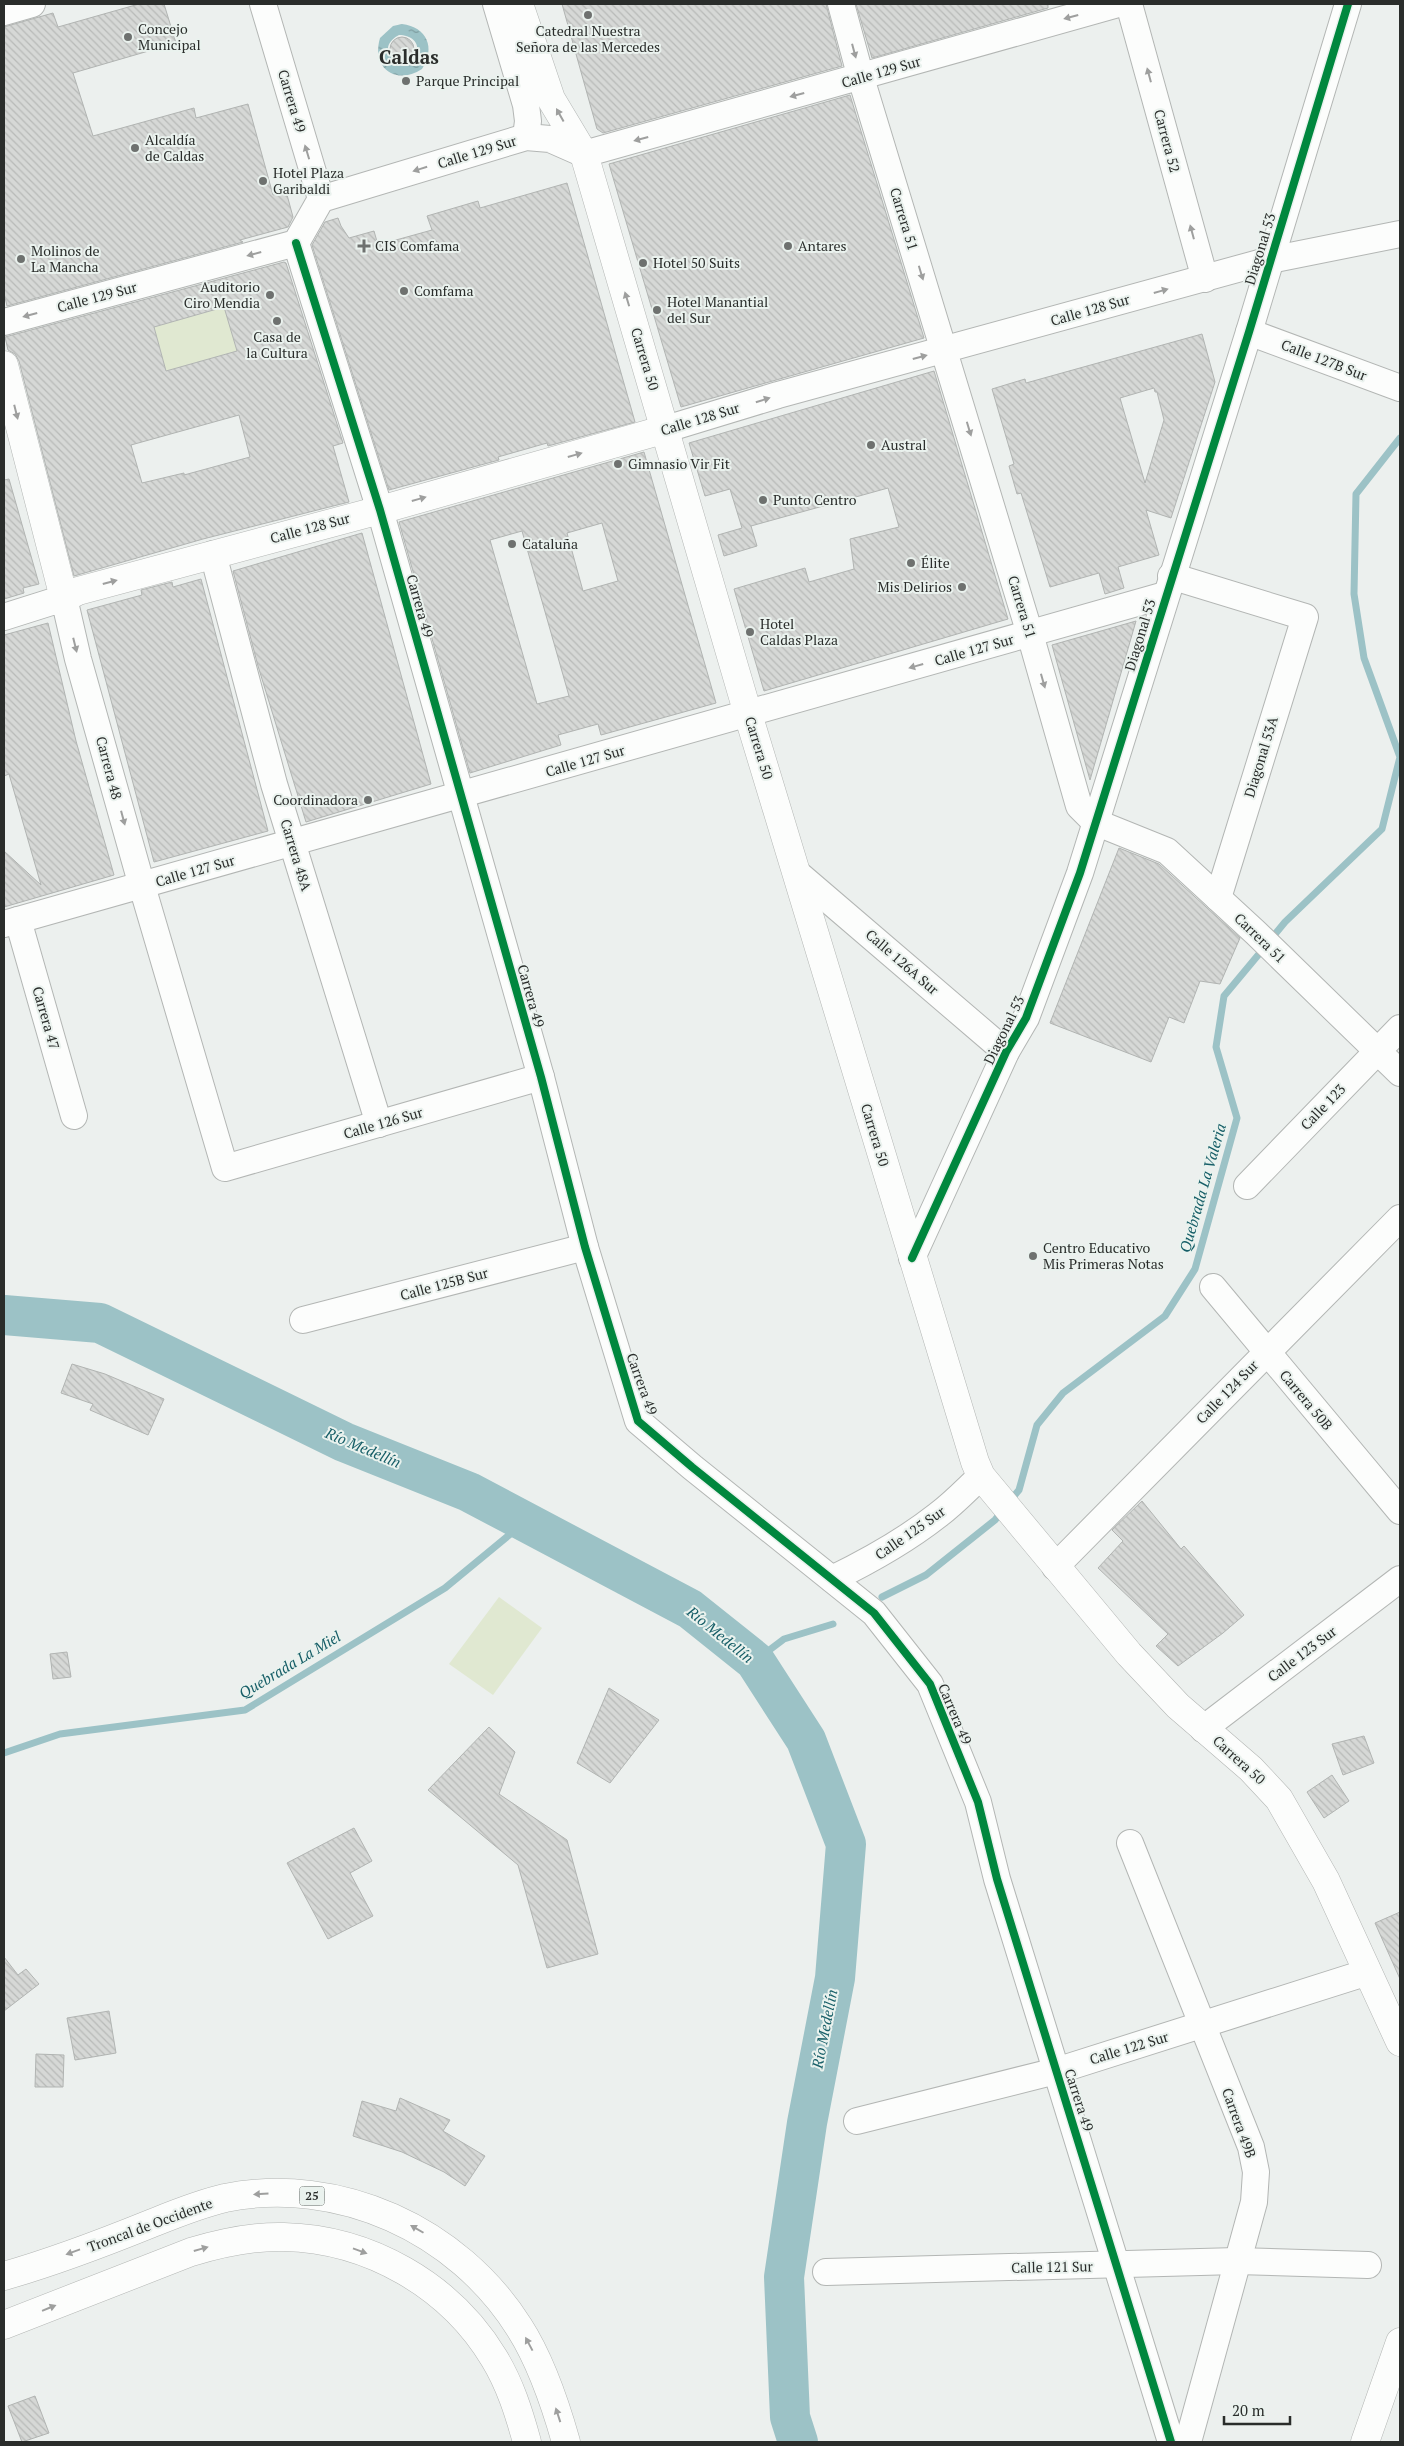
<svg xmlns="http://www.w3.org/2000/svg" width="1404" height="2446" viewBox="0 0 1404 2446" font-family="'PT Serif',serif">
  <defs>
    <pattern id="water-ripples" width="26" height="14" patternUnits="userSpaceOnUse" patternTransform="scale(1.25)"><rect width="26" height="14" fill="#9cc2c6"/><path d="M2 4q2-2 4 0t4 0M15 11q2-2 4 0t4 0" fill="none" stroke="#7f9ea1"/></pattern>
    <pattern id="building-back-hatch" width="6" height="6" patternUnits="userSpaceOnUse" patternTransform="scale(1.25)"><rect width="6" height="6" fill="#d6d8d6"/><path d="M-1 5l2 2M0 0l6 6M5-1l2 2" fill="none" stroke="#b8bab8"/></pattern>
  </defs>
  <rect width="100%" height="100%" fill="#ecf0ee"/>
  <g fill="#e0e8d1">
    <polygon points="225,307 237,351 166,371 154,327"/>
    <polygon points="499,1597 542,1628 493,1695 449,1664"/>
  </g>
  <path fill="url(#water-ripples)" fill-rule="evenodd" d="M402 24C427 27 436 48 422 69 396 86 371 68 380 38L393 26ZM399 35C410 35 421 42 416 54 406 78 370 50 399 35Z"/>
  <g fill="none" stroke-linecap="round" stroke-linejoin="round">
    <g stroke="#9cc2c6" stroke-width="7">
      <polyline points="1271,939 1285,922 1382,829 1400,757 1364,658 1354,594 1356,494 1400,438"/>
      <polyline points="1009,1502 1019,1490 1037,1425 1063,1393 1165,1316 1195,1269 1237,1118 1216,1047 1224,996 1264,948"/>
      <polyline points="882,1597 926,1575 995,1520 1003,1510"/>
      <polyline points="755,1661 784,1639 833,1624"/>
      <polyline points="4,1753 60,1734 245,1710 445,1588 525,1522"/>
    </g>
    <polyline stroke="#9cc2c6" stroke-width="40" points="4,1315 100,1323 344,1442 469,1492 690,1609 755,1661 806,1740 846,1844 835,1978 807,2123 784,2277 790,2417 798,2442"/>
  </g>
  <g fill="url(#building-back-hatch)" stroke="#b1b4b2" fill-rule="evenodd">
    <polygon points="139,4 164,4 176,43 73,73 93,136 194,108 196,118 248,104 273,195 286,191 293,217 288,227 240,240 243,242 7,306 4,293 4,27 53,13 58,27"/>
    <polygon points="562,4 826,4 842,66 603,133 597,129"/>
    <polygon points="856,4 1048,4 1048,8 872,58"/>
    <circle cx="402" cy="49" r="12"/>
    <polygon points="850,95 924,338 681,407 609,164"/>
    <polygon points="567,183 635,422 548,446 547,443 498,457 499,460 389,490 312,245 325,222 338,218 341,226 349,238 374,231 378,245 432,230 427,216 478,201 480,208"/>
    <path d="M284 262 286 263 343 443 333 446 349 502 203 539 74 576 19 361 15 354 8 350 5 337ZM224 307 237 351 166 371 154 327ZM239 415 250 457 184 475V473L142 483 131 445Z"/>
    <path d="M1202 334 1215 382 1171 518 1146 510 1159 555 1118 567 1124 588 1105 594 1099 573 1050 587 1021 493 1017 494 1009 466 1014 464 992 389 1025 379 1026 383ZM1154 388 1155 392H1157L1164 420 1145 483 1120 398Z"/>
    <polygon points="934,371 1008,619 764,691 734,589 805,568 809,582 854,569 850,539 899,527 888,488 751,526 757,546 724,556 718,535 742,528 730,489 705,496 689,443"/>
    <path d="M644 452 716 703 601 735 598 724 558 735 561 745 470 773 399 522ZM602 523 618 581 583 591 567 533ZM522 531 569 696 537 704 490 540Z"/>
    <polygon points="9,479 39,584 23,588 24,593 4,599 4,480"/>
    <polygon points="362,533 431,784 306,822 258,666 233,571"/>
    <polygon points="201,579 268,831 154,862 87,610 142,595 141,590 172,582 173,587"/>
    <polygon points="1136,621 1108,718 1090,780 1052,645"/>
    <polygon points="48,623 76,741 114,875 4,907 4,851 41,885 9,774 4,776 4,635"/>
    <polygon points="1119,848 1159,864 1240,938 1220,984 1200,981 1184,1023 1169,1017 1151,1062 1050,1023"/>
    <polygon points="72,1364 105,1374 164,1399 148,1435 90,1410 93,1404 61,1393"/>
    <polygon points="1142,1501 1181,1549 1184,1546 1244,1615 1223,1633 1178,1666 1156,1646 1168,1634 1098,1568 1123,1541 1112,1530"/>
    <polygon points="67,1652 71,1677 53,1679 50,1654"/>
    <polygon points="609,1688 659,1720 610,1783 577,1763"/>
    <polygon points="489,1727 515,1752 499,1794 567,1840 598,1954 547,1968 518,1865 428,1790"/>
    <polygon points="1364,1736 1374,1763 1343,1775 1332,1744"/>
    <polygon points="1332,1775 1349,1801 1324,1818 1307,1792"/>
    <polygon points="354,1828 372,1861 350,1873 373,1916 328,1939 287,1863"/>
    <polygon points="1400,1912 1400,1979 1375,1923"/>
    <polygon points="4,1957 18,1975 26,1969 39,1984 4,2011"/>
    <polygon points="109,2011 116,2053 75,2060 67,2018"/>
    <polygon points="36,2054 64,2055 63,2087 35,2087"/>
    <polygon points="400,2098 450,2120 443,2131 485,2156 465,2186 444,2172 402,2152 353,2136 362,2101 396,2111"/>
    <polygon points="35,2396 49,2433 22,2442 8,2406"/>
  </g>
  <g fill="none" stroke-linecap="round" stroke-linejoin="round">
    <defs>
      <g id="minor">
        <polyline points="263,4 321,199"/>
        <polyline points="496,4 526,105 528,121 526,137"/>
        <polyline points="841,4 861,78 1030,634 1079,806 1095,822 1167,851 1256,933 1400,1073"/>
        <polyline points="1129,4 1205,279"/>
        <polyline points="4,12 32,4"/>
        <polyline points="296,243 380,510 541,1077 585,1247 638,1421 692,1467 874,1613 930,1684 978,1802 997,1879 1171,2442"/>
        <polyline points="4,322 296,243 321,199 526,137 550,139 584,154 1118,4"/>
        <polyline points="1249,332 1400,388"/>
        <polyline points="666,429 778,395 1270,260 1400,234"/>
        <polyline points="213,554 274,784 379,1124"/>
        <polyline points="1171,576 1305,617 1218,898"/>
        <polyline points="4,617 64,598 78,659 142,886 225,1168 541,1077"/>
        <polyline points="797,873 1006,1052"/>
        <polyline points="18,920 74,1116"/>
        <polyline points="4,924 1165,595"/>
        <polyline points="1247,1186 1400,1028"/>
        <polyline points="912,1258 1006,1052 1026,1018 1080,873 1249,332 1348,4"/>
        <polyline points="1213,1287 1400,1511"/>
        <polyline points="303,1320 585,1247"/>
        <polyline points="1055,1567 1400,1218"/>
        <path d="M832 1579C869 1561 905 1541 938 1515 954 1503 967 1489 981 1476"/>
        <polyline points="1203,1729 1400,1579"/>
        <polyline points="1130,1843 1251,2147 1256,2172 1254,2202 1188,2442"/>
        <polyline points="857,2121 1056,2071 1368,1972"/>
        <polyline points="826,2272 1237,2261 1368,2265"/>
      </g>
      <g id="major">
        <polyline points="519,4 551,99 584,154 748,714 975,1462 981,1476 1129,1654 1178,1706 1251,1769 1279,1799 1326,1881 1400,2042"/>
        <polyline points="4,365 64,598 78,591 380,510 666,429"/>
        <polyline points="1365,2442 1400,2342"/>
      </g>
      <g id="highway">
        <path d="M4 2276C53 2262 103 2243 150 2224 175 2214 199 2204 225 2198 339 2175 458 2230 519 2327 541 2361 555 2403 566 2442"/>
        <path d="M4 2325 191 2252C221 2243 252 2236 284 2237 369 2239 450 2285 494 2358 510 2384 519 2413 527 2442"/>
      </g>
    </defs>
    <use href="#minor" stroke="#b3b6b4" stroke-width="28"/>
    <use href="#major" stroke="#b3b6b4" stroke-width="29"/>
    <use href="#highway" stroke="#b3b6b4" stroke-width="29"/>
    <use href="#minor" stroke="#fcfdfc" stroke-width="26"/>
    <use href="#major" stroke="#fcfdfc" stroke-width="28"/>
    <use href="#highway" stroke="#fcfdfc" stroke-width="28"/>
    <defs>
      <g id="cycleway">
        <polyline points="296,243 380,510 541,1077 585,1247 638,1421 692,1467 874,1613 930,1684 978,1802 997,1879 1171,2442"/>
        <polyline points="912,1258 1006,1052 1026,1018 1080,873 1249,332 1348,4"/>
      </g>
    </defs>
    <use href="#cycleway" stroke="#eaf2ee" stroke-width="11"/>
    <use href="#cycleway" stroke="#00873e" stroke-width="8"/>
  </g>
  <defs><path id="oneway-solid" d="M-6-.8H1V-3.2L6.5 0L1 3.2V.8H-6Z" transform="scale(1.25)"/></defs>
  <g fill="#9e9f9e">
    <use href="#oneway-solid" transform="translate(1071 17) rotate(165)"/>
    <use href="#oneway-solid" transform="translate(854 51) rotate(75)"/>
    <use href="#oneway-solid" transform="translate(1149 75) rotate(-105)"/>
    <use href="#oneway-solid" transform="translate(797 95) rotate(165)"/>
    <use href="#oneway-solid" transform="translate(560 115) rotate(-119)"/>
    <use href="#oneway-solid" transform="translate(641 139) rotate(165)"/>
    <use href="#oneway-solid" transform="translate(307 152) rotate(-107)"/>
    <use href="#oneway-solid" transform="translate(420 169) rotate(163)"/>
    <use href="#oneway-solid" transform="translate(1192 232) rotate(-105)"/>
    <use href="#oneway-solid" transform="translate(254 254) rotate(165)"/>
    <use href="#oneway-solid" transform="translate(921 273) rotate(73)"/>
    <use href="#oneway-solid" transform="translate(1161 291) rotate(-16)"/>
    <use href="#oneway-solid" transform="translate(627 299) rotate(-107)"/>
    <use href="#oneway-solid" transform="translate(30 315) rotate(165)"/>
    <use href="#oneway-solid" transform="translate(920 357) rotate(-15)"/>
    <use href="#oneway-solid" transform="translate(763 400) rotate(-17)"/>
    <use href="#oneway-solid" transform="translate(16 412) rotate(76)"/>
    <use href="#oneway-solid" transform="translate(969 429) rotate(73)"/>
    <use href="#oneway-solid" transform="translate(575 455) rotate(-16)"/>
    <use href="#oneway-solid" transform="translate(419 499) rotate(-16)"/>
    <use href="#oneway-solid" transform="translate(110 582) rotate(-15)"/>
    <use href="#oneway-solid" transform="translate(75 645) rotate(76)"/>
    <use href="#oneway-solid" transform="translate(916 666) rotate(164)"/>
    <use href="#oneway-solid" transform="translate(1043 681) rotate(74)"/>
    <use href="#oneway-solid" transform="translate(123 818) rotate(75)"/>
    <use href="#oneway-solid" transform="translate(261 2194) rotate(177)"/>
    <use href="#oneway-solid" transform="translate(417 2229) rotate(-150)"/>
    <use href="#oneway-solid" transform="translate(201 2249) rotate(-16)"/>
    <use href="#oneway-solid" transform="translate(360 2251) rotate(20)"/>
    <use href="#oneway-solid" transform="translate(73 2252) rotate(160)"/>
    <use href="#oneway-solid" transform="translate(49 2308) rotate(-22)"/>
    <use href="#oneway-solid" transform="translate(529 2344) rotate(-118)"/>
    <use href="#oneway-solid" transform="translate(558 2415) rotate(-108)"/>
  </g>
  <g fill="#6e716f" stroke="#eaf2ee" stroke-width="2">
    <circle cx="588" cy="15" r="5"/>
    <circle cx="128" cy="37" r="5"/>
    <circle cx="406" cy="81" r="5"/>
    <circle cx="135" cy="148" r="5"/>
    <circle cx="263" cy="181" r="5"/>
    <path d="M361.5 238.5h5v5h5v5h-5v5h-5v-5h-5v-5h5z"/>
    <circle cx="788" cy="246" r="5"/>
    <circle cx="21" cy="259" r="5"/>
    <circle cx="643" cy="263" r="5"/>
    <circle cx="404" cy="291" r="5"/>
    <circle cx="270" cy="295" r="5"/>
    <circle cx="657" cy="310" r="5"/>
    <circle cx="277" cy="321" r="5"/>
    <circle cx="871" cy="445" r="5"/>
    <circle cx="618" cy="464" r="5"/>
    <circle cx="763" cy="500" r="5"/>
    <circle cx="512" cy="544" r="5"/>
    <circle cx="911" cy="563" r="5"/>
    <circle cx="962" cy="587" r="5"/>
    <circle cx="750" cy="632" r="5"/>
    <circle cx="368" cy="800" r="5"/>
    <circle cx="1033" cy="1256" r="5"/>
  </g>
  <g text-anchor="middle" stroke-width="4" stroke-linejoin="round" paint-order="stroke">
    <rect fill="#eaf2ee" stroke="#646866" stroke-width="1" x="299.5" y="2186.5" width="25" height="19" rx="4"/>
    <g font-size="12" font-weight="bold" fill="#2a2d2b">
      <text x="312" y="2200">25</text>
    </g>
    <g font-size="14" fill="#2a2d2b" stroke="#eaf2ee" text-anchor="start">
      <text x="138" y="34">Concejo<tspan x="138" dy="16">Municipal</tspan></text>
      <text x="588" y="36" text-anchor="middle">Catedral Nuestra<tspan x="588" dy="16">Señora de las Mercedes</tspan></text>
      <text x="416" y="86">Parque Principal</text>
      <text x="145" y="145">Alcaldía<tspan x="145" dy="16">de Caldas</tspan></text>
      <text x="273" y="178">Hotel Plaza<tspan x="273" dy="16">Garibaldi</tspan></text>
      <text x="375" y="251">CIS Comfama</text>
      <text x="798" y="251">Antares</text>
      <text x="31" y="256">Molinos de<tspan x="31" dy="16">La Mancha</tspan></text>
      <text x="653" y="268">Hotel 50 Suits</text>
      <text x="260" y="292" text-anchor="end">Auditorio<tspan x="260" dy="16">Ciro Mendia</tspan></text>
      <text x="414" y="296">Comfama</text>
      <text x="667" y="307">Hotel Manantial<tspan x="667" dy="16">del Sur</tspan></text>
      <text x="277" y="342" text-anchor="middle">Casa de<tspan x="277" dy="16">la Cultura</tspan></text>
      <text x="881" y="450">Austral</text>
      <text x="628" y="469">Gimnasio Vir Fit</text>
      <text x="773" y="505">Punto Centro</text>
      <text x="522" y="549">Cataluña</text>
      <text x="921" y="568">Élite</text>
      <text x="952" y="592" text-anchor="end">Mis Delirios</text>
      <text x="760" y="629">Hotel<tspan x="760" dy="16">Caldas Plaza</tspan></text>
      <text x="358" y="805" text-anchor="end">Coordinadora</text>
      <text x="1043" y="1253">Centro Educativo<tspan x="1043" dy="16">Mis Primeras Notas</tspan></text>
    </g>
    <g font-size="14" fill="#2a2d2b" stroke="#eaf2ee">
      <text transform="translate(881 72) rotate(-16)" y="5">Calle 129 Sur</text>
      <text transform="translate(292 101) rotate(73)" y="5">Carrera 49</text>
      <text transform="translate(1167 141) rotate(75)" y="5">Carrera 52</text>
      <text transform="translate(477 152) rotate(-17)" y="5">Calle 129 Sur</text>
      <text transform="translate(904 219) rotate(73)" y="5">Carrera 51</text>
      <text transform="translate(1260 249) rotate(-73)" y="5">Diagonal 53</text>
      <text transform="translate(97 297) rotate(-15)" y="5">Calle 129 Sur</text>
      <text transform="translate(1090 310) rotate(-16)" y="5">Calle 128 Sur</text>
      <text transform="translate(645 359) rotate(73)" y="5">Carrera 50</text>
      <text transform="translate(1324 360) rotate(21)" y="5">Calle 127B Sur</text>
      <text transform="translate(700 419) rotate(-17)" y="5">Calle 128 Sur</text>
      <text transform="translate(310 528) rotate(-15)" y="5">Calle 128 Sur</text>
      <text transform="translate(420 606) rotate(74)" y="5">Carrera 49</text>
      <text transform="translate(1022 607) rotate(73)" y="5">Carrera 51</text>
      <text transform="translate(1140 635) rotate(-73)" y="5">Diagonal 53</text>
      <text transform="translate(974 650) rotate(-16)" y="5">Calle 127 Sur</text>
      <text transform="translate(759 748) rotate(73)" y="5">Carrera 50</text>
      <text transform="translate(1261 757) rotate(-73)" y="5">Diagonal 53A</text>
      <text transform="translate(585 761) rotate(-16)" y="5">Calle 127 Sur</text>
      <text transform="translate(109 768) rotate(75)" y="5">Carrera 48</text>
      <text transform="translate(296 855) rotate(73)" y="5">Carrera 48A</text>
      <text transform="translate(195 871) rotate(-16)" y="5">Calle 127 Sur</text>
      <text transform="translate(1260 938) rotate(44)" y="5">Carrera 51</text>
      <text transform="translate(902 962) rotate(41)" y="5">Calle 126A Sur</text>
      <text transform="translate(531 996) rotate(74)" y="5">Carrera 49</text>
      <text transform="translate(46 1018) rotate(74)" y="5">Carrera 47</text>
      <text transform="translate(1004 1030) rotate(-64)" y="5">Diagonal 53</text>
      <text transform="translate(1323 1107) rotate(-46)" y="5">Calle 123</text>
      <text transform="translate(383 1123) rotate(-16)" y="5">Calle 126 Sur</text>
      <text transform="translate(875 1135) rotate(73)" y="5">Carrera 50</text>
      <text transform="translate(444 1284) rotate(-15)" y="5">Calle 125B Sur</text>
      <text transform="translate(642 1384) rotate(70)" y="5">Carrera 49</text>
      <text transform="translate(1227 1392) rotate(-46)" y="5">Calle 124 Sur</text>
      <text transform="translate(1306 1400) rotate(50)" y="5">Carrera 50B</text>
      <text transform="translate(910 1533) rotate(-35)" y="5">Calle 125 Sur</text>
      <text transform="translate(1302 1654) rotate(-37)" y="5">Calle 123 Sur</text>
      <text transform="translate(955 1714) rotate(67)" y="5">Carrera 49</text>
      <text transform="translate(1239 1760) rotate(42)" y="5">Carrera 50</text>
      <text transform="translate(1129 2048) rotate(-17)" y="5">Calle 122 Sur</text>
      <text transform="translate(1079 2100) rotate(72)" y="5">Carrera 49</text>
      <text transform="translate(1239 2123) rotate(70)" y="5">Carrera 49B</text>
      <text transform="translate(150 2225) rotate(-20)" y="5">Troncal de Occidente</text>
      <text transform="translate(1052 2267) rotate(-1)" y="5">Calle 121 Sur</text>
    </g>
    <g font-size="15" font-style="italic" fill="#165e67" stroke="#eaf2ee">
      <text transform="translate(1203 1188) rotate(-74)" y="5">Quebrada La Valeria</text>
      <text transform="translate(363 1448) rotate(23)" y="5">Río Medellín</text>
      <text transform="translate(720 1635) rotate(39)" y="5">Río Medellín</text>
      <text transform="translate(290 1665) rotate(-31)" y="5">Quebrada La Miel</text>
      <text transform="translate(825 2029) rotate(-79)" y="5">Río Medellín</text>
    </g>
    <g font-size="19" font-weight="bold" fill="#2a2d2b" stroke="#eaf2ee">
      <text x="409" y="64">Caldas</text>
    </g>
  </g>
  <rect width="1404" height="2446" fill="none" stroke="#2a2d2b" stroke-width="10"/>
  <path d="M1224 2416v8h66v-8" fill="none" stroke="#2a2d2b" stroke-width="2.5"/>
  <text x="1232" y="2416" font-size="15" fill="#2a2d2b" stroke="#eaf2ee" stroke-width="4" paint-order="stroke">20 m</text>
</svg>
